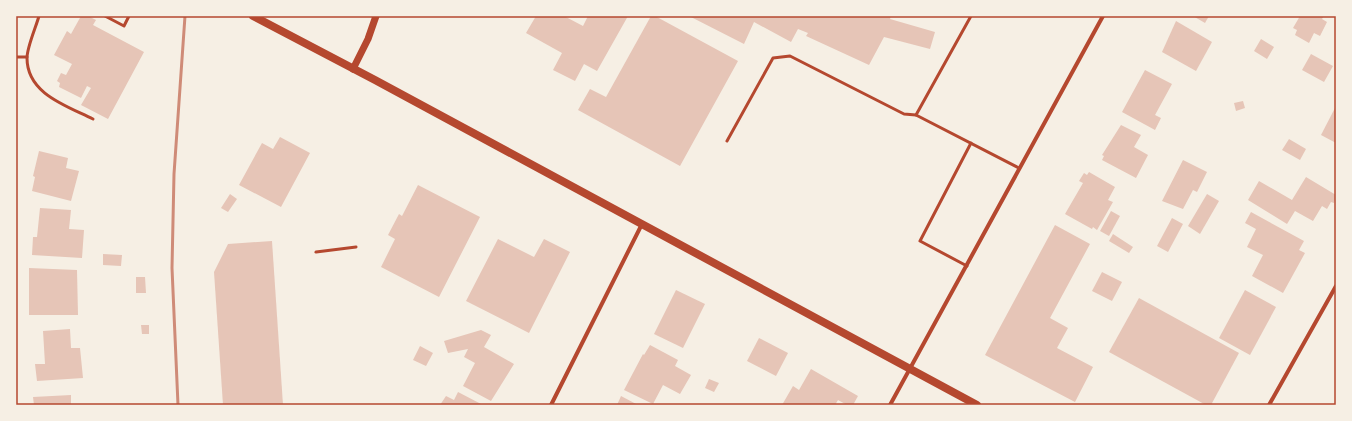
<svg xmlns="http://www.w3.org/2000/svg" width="1352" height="421" viewBox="0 0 1352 421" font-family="Jost,sans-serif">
  <rect width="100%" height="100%" fill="#f6efe4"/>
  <g fill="#e6c5b7">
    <polygon points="81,16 88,16 96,20 93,25 144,52 108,119 81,105 91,88 87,86 81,98 59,87 60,83 57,81 61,73 66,75 72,64 54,55 67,31 71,34"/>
    <polygon points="536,16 564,16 583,26 588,16 628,16 597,71 584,64 575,81 553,70 562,53 526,33"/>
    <polygon points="651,16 655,16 738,61 680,166 578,110 590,89 606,97"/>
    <polygon points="689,16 891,16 890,19 935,32 930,49 884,37 869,65 806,36 808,33 798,29 791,42 754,22 744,44"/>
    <polygon points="1193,16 1209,16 1205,23"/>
    <polygon points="1300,16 1324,16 1322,19 1327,22 1320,36 1314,33 1309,43 1295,35 1297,30 1293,28"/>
    <polygon points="1176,21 1212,42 1196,71 1162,52"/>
    <polygon points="1261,39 1274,47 1267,59 1254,51"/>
    <polygon points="1311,54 1333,66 1324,82 1302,70"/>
    <polygon points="1145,70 1172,84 1155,115 1161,118 1155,130 1122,112"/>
    <polygon points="1243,101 1245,108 1236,111 1234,103"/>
    <polygon points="1336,106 1336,143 1321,135"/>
    <polygon points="1121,125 1141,135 1134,147 1148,155 1136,178 1102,160 1104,156 1102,155"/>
    <polygon points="280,137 310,153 281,207 239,185 262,143 273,149"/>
    <polygon points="1289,139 1306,149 1300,160 1282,150"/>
    <polygon points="39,151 68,158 66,168 79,171 71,201 32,191 35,177 33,176"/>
    <polygon points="1183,160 1207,172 1197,192 1193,190 1183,209 1162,201"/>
    <polygon points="1089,172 1115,187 1108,200 1113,202 1097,230 1093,227 1092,229 1065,214 1083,183 1079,181 1084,173 1087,175"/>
    <polygon points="1306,177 1336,195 1334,203 1331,202 1327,209 1322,206 1313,221 1295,211 1287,224 1248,200 1259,181 1292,200"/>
    <polygon points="418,185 480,217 439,297 381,267 395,239 388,235 399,214 402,216"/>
    <polygon points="230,194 237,199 228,212 221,208"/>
    <polygon points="1207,194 1219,201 1200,234 1188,226"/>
    <polygon points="40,208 71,210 69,229 84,230 82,258 32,255 33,237 37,237"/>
    <polygon points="1111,211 1120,216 1109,236 1100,231"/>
    <polygon points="1251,212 1304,241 1299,250 1305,253 1283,293 1252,276 1263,255 1247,247 1256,229 1245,223"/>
    <polygon points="1172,218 1183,224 1168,252 1157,246"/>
    <polygon points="1055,225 1090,244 1050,318 1068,328 1057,348 1093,367 1075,402 985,355"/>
    <polygon points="1113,234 1133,247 1129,253 1109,241"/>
    <polygon points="498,239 534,257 544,239 570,252 529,333 466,301"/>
    <polygon points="272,241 283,405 223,405 214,272 228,244"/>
    <polygon points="103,254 122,255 121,266 103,265"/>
    <polygon points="29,268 77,270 78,315 29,315"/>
    <polygon points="1102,272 1122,282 1112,301 1092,291"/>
    <polygon points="136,277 145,277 146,293 136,293"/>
    <polygon points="676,290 705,304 683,348 654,334"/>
    <polygon points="1245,290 1276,307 1250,355 1219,338"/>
    <polygon points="1139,298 1239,353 1211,405 1206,405 1109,352"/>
    <polygon points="141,325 149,325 149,334 142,334"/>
    <polygon points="70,329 71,348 80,348 83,378 37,381 35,364 45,364 43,331"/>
    <polygon points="481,330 491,335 484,347 514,364 491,401 463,386 475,363 464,357 468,349 448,353 444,341"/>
    <polygon points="759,338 788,353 776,376 747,361"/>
    <polygon points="650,345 678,360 675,366 691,375 680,394 663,385 653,404 624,390 643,354 644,355"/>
    <polygon points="420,346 433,353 426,366 413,360"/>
    <polygon points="811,369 858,396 853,405 847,405 838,400 835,405 782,405 793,386 799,390"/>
    <polygon points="709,379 719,383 714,392 705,388"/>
    <polygon points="458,392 483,405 440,405 446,396 454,400"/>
    <polygon points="71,395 71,405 34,405 33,397"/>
    <polygon points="621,396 638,405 617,405"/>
  </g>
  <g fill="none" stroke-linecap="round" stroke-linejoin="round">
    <g stroke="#b5482f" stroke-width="3">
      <path d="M39 16C36 27 27 47 27 58 27 94 67 106 93 119"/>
      <polyline points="105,16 124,26 129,16"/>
      <polyline points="16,57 27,57"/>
      <polyline points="916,115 971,16"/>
      <polyline points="727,141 773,58 790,56 904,114 916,115 1019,168"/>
      <polyline points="316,252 356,247"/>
      <polyline points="967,266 920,241 971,143"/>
    </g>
    <g stroke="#b5482f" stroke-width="4">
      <polyline points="551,405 642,224"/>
      <polyline points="890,405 1103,16"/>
      <polyline points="1269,405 1336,286"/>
    </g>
    <polyline stroke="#b5482f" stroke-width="7" points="353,69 368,39 376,16"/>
    <polyline stroke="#b5482f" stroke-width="8" points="253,16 375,80 977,405"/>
    <polyline stroke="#cf8b77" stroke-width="3" points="178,405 172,268 174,174 185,16"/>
  </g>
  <rect width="1352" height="421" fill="none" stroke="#f6efe4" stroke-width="34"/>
  <rect x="17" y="17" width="1318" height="387" fill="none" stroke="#b5482f" stroke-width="1.5"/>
</svg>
